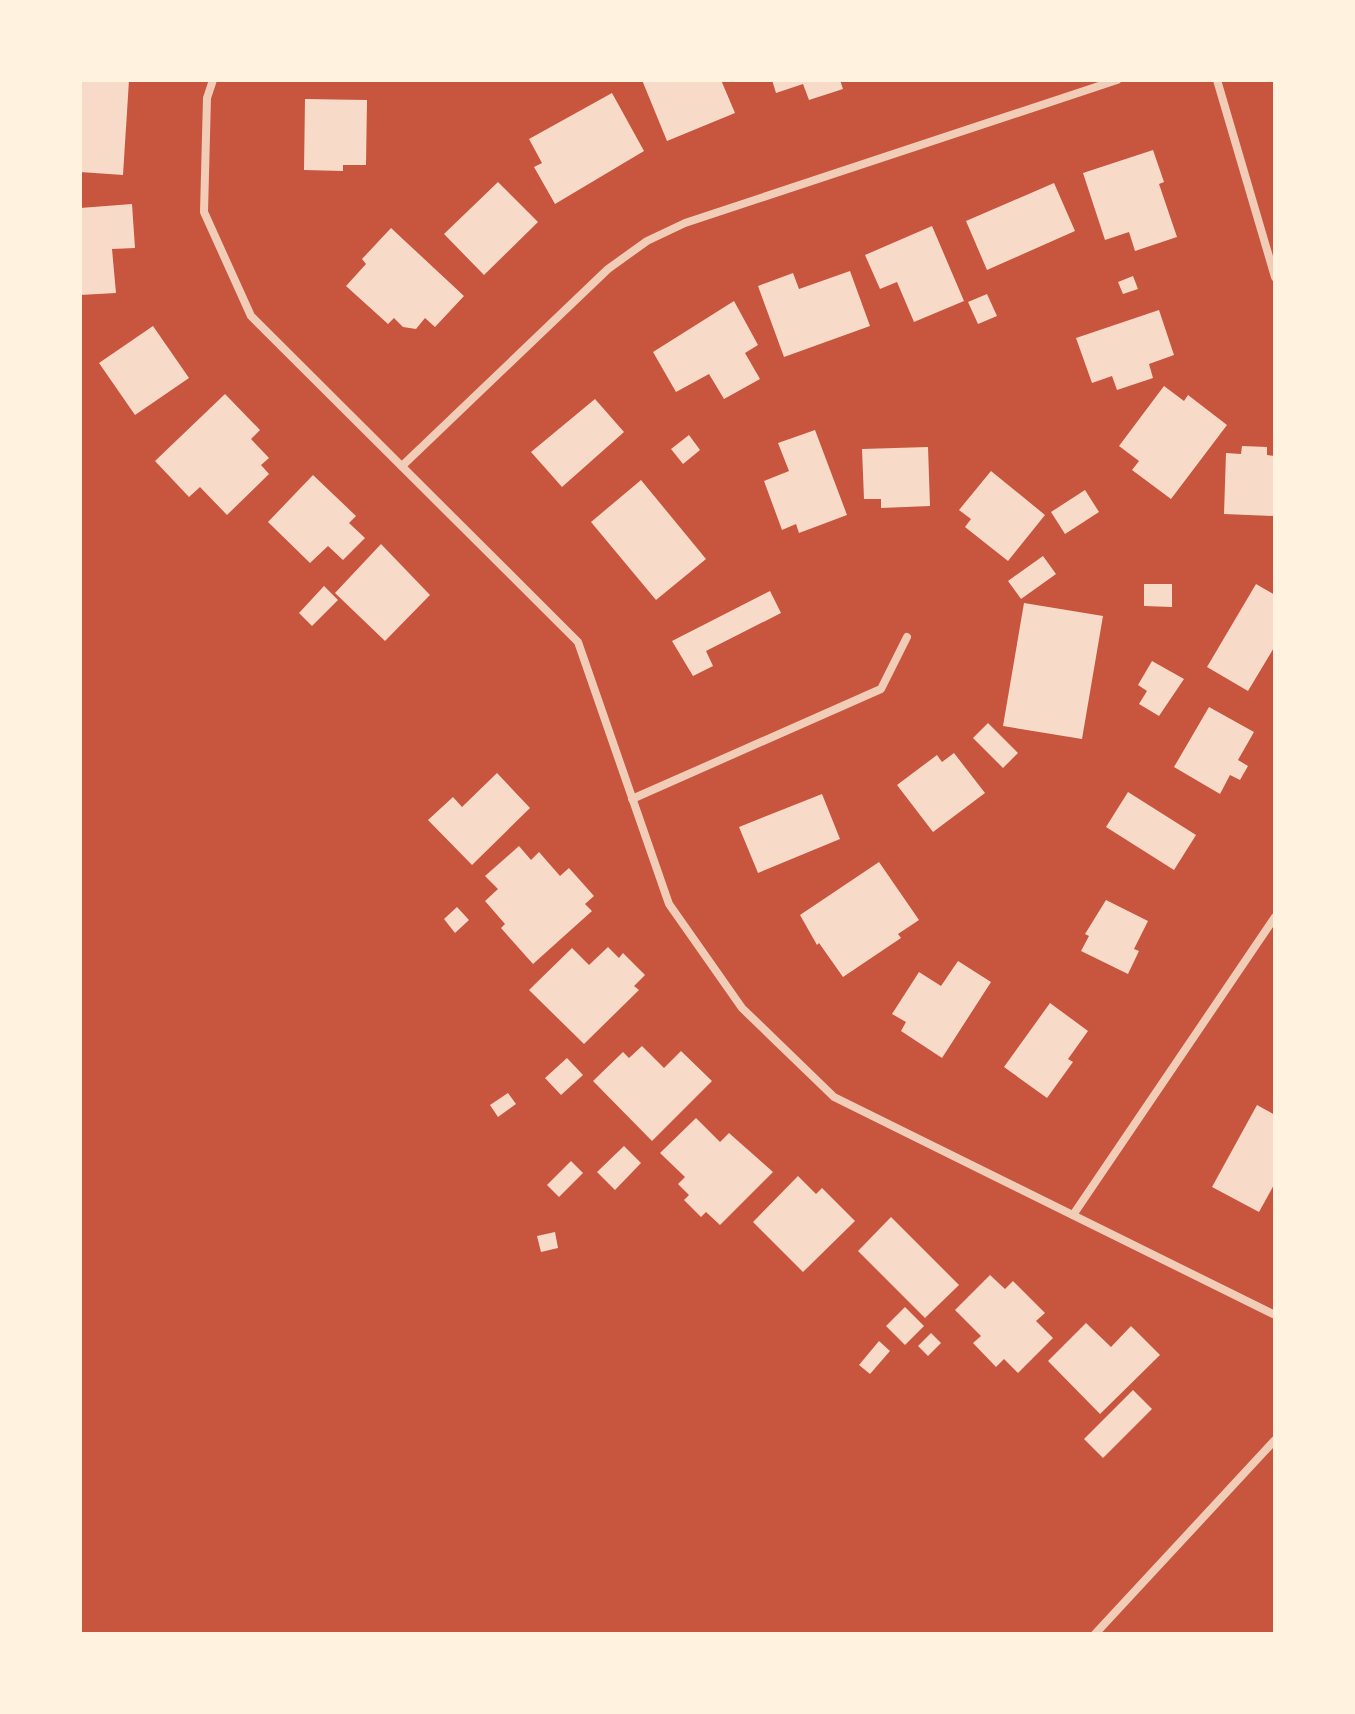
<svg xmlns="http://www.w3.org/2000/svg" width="1355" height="1714" viewBox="0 0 1355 1714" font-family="Figtree,sans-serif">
  <rect width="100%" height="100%" fill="#c8553d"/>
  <g fill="#f7dbc8">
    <polygon points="80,80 129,80 123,175 80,172"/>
    <polygon points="642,80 721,80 735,113 667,141"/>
    <polygon points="772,80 840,80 843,89 809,100 803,84 776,93"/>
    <polygon points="612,93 644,151 555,204 534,167 542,163 529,139"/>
    <polygon points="305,99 367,100 366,165 343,165 343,171 304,170"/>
    <polygon points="1153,150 1164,182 1159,184 1177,237 1135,251 1129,232 1105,240 1083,173"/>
    <polygon points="498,182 538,222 484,275 444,234"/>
    <polygon points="1054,183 1075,231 987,270 966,221"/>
    <polygon points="132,204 135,248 112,249 116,293 80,295 80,208"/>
    <polygon points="932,226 964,301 914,322 897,282 880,289 865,255"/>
    <polygon points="391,228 464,296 435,327 425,318 416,329 403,327 394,318 388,324 346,286 366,264 362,259"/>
    <polygon points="850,271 870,326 784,357 758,286 793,273 799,289"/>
    <polygon points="1133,276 1138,289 1123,294 1118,282"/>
    <polygon points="987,294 997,316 978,324 968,302"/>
    <polygon points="734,301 758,345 745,353 760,379 724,399 709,374 676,392 653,352"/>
    <polygon points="1159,310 1174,355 1149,364 1153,378 1117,390 1112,376 1092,383 1076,338"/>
    <polygon points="153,326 189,378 135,415 99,363"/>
    <polygon points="1164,386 1184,401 1188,395 1227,425 1171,499 1132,470 1139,461 1119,446"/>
    <polygon points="225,394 260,430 251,439 269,458 261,465 269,474 227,515 200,487 189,497 155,461"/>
    <polygon points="595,399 624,432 562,487 531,452"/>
    <polygon points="815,430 847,515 799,533 796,524 782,530 764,481 789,471 778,443"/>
    <polygon points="689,435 700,450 683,464 671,449"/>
    <polygon points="1242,446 1267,447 1267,455 1275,456 1275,516 1224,514 1226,453 1241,454"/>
    <polygon points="928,447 930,506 881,508 881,499 864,499 862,449"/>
    <polygon points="991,471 1045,515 1008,561 965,527 971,519 959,510"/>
    <polygon points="313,475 356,516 349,523 365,538 343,560 328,546 310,563 268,522"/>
    <polygon points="641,480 706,559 656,600 591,522"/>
    <polygon points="1085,490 1099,512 1065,534 1051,512"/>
    <polygon points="381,544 430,595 385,641 335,593"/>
    <polygon points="1043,556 1056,574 1021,599 1008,581"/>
    <polygon points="1144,584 1172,584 1172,607 1144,606"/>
    <polygon points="1256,584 1275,595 1275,646 1248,691 1207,667"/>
    <polygon points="324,586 338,600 312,626 299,613"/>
    <polygon points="770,591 781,613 706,651 713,666 693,676 672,641"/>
    <polygon points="1024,603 1103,616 1082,739 1003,726"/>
    <polygon points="1152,661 1184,679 1159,716 1139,704 1147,691 1138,685"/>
    <polygon points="1209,707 1254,732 1238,760 1248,766 1240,780 1230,775 1220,794 1174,767"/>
    <polygon points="988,723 1018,753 1003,768 973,738"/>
    <polygon points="954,753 985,793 933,832 897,785 937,755 942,762"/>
    <polygon points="497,773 530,808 472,865 428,820 453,797 462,807"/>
    <polygon points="1128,792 1196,835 1174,870 1106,827"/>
    <polygon points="822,794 840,839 758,873 739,827"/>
    <polygon points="519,846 531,860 539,852 560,876 569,868 594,896 585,904 592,911 533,964 501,928 505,924 485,901 498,889 485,876"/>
    <polygon points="879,862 919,920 898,934 901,938 843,977 819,943 817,945 800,915"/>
    <polygon points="1106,900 1148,921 1134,949 1139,951 1128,974 1081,951 1089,936 1085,934"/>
    <polygon points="457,907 469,920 455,933 444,919"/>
    <polygon points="608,947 619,958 623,953 645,975 634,986 639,990 584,1044 529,990 572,948 589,965"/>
    <polygon points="958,961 991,982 942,1058 901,1031 906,1022 892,1014 919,972 941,986"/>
    <polygon points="1050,1003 1088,1031 1068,1059 1073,1062 1047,1098 1004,1067"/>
    <polygon points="642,1046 664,1068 681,1051 712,1081 652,1141 593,1081 623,1052 629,1058"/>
    <polygon points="567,1058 583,1075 561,1095 545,1078"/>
    <polygon points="508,1093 516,1104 498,1117 490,1105"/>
    <polygon points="1257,1105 1275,1115 1275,1183 1259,1212 1212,1187"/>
    <polygon points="696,1118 720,1142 729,1133 773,1172 720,1225 706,1212 701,1217 684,1200 689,1195 678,1184 685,1177 660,1153"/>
    <polygon points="624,1146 641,1163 615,1190 597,1172"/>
    <polygon points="571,1161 583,1173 559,1197 547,1185"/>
    <polygon points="798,1176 816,1194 822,1188 855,1221 803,1272 753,1222"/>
    <polygon points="891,1217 959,1285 925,1318 858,1251"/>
    <polygon points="555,1232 558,1248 541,1252 537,1236"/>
    <polygon points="990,1275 1005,1289 1013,1281 1045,1313 1036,1321 1053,1338 1018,1373 1004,1359 996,1367 973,1343 981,1336 955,1310"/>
    <polygon points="905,1307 924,1326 905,1345 886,1326"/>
    <polygon points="1086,1323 1111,1347 1131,1326 1160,1355 1100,1414 1048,1361"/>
    <polygon points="931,1333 941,1343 928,1356 918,1346"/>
    <polygon points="879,1341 890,1351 870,1374 859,1365"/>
    <polygon points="1133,1390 1152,1409 1103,1458 1084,1439"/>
  </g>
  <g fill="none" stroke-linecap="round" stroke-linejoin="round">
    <g stroke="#f1ccb7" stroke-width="8">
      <polyline points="213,80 207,98 204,212 251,316 578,642 669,904 742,1008 834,1097 1275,1315"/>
      <polyline points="1217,80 1275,277"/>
      <polyline points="402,466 608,269 647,241 685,223 1117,80"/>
      <polyline points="632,799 881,689 907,637"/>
      <polyline points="1073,1215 1275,917"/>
      <polyline points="1095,1634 1275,1440"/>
    </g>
  </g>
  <rect width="1355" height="1714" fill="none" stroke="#fff3e0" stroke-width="164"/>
</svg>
